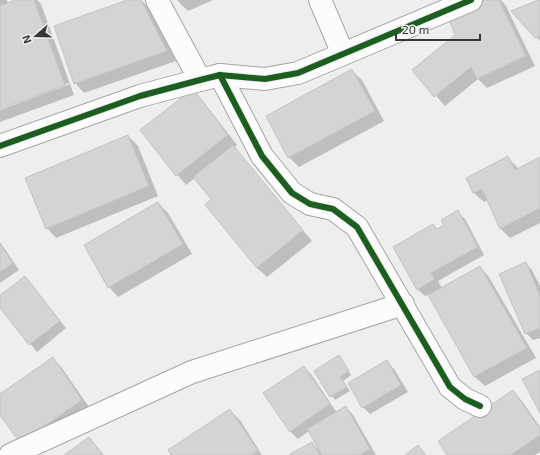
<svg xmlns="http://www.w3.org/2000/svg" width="540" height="455" viewBox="0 0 540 455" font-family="'Exo 2',sans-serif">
  <rect width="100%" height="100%" fill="#eeeeef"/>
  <g fill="#0003">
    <polygon points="0,0 7,0 8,4 17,0 37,0 41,4 74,95 0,122 0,110 70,84 69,83 0,108"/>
    <polygon points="130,0 141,0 148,7 176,61 84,93 75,83"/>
    <polygon points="177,0 213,0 188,11"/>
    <polygon points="488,0 501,0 506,6 535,66 487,88 478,79 445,106 413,70 457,35"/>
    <polygon points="540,0 540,41 513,11"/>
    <polygon points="352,71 362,80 384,121 299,167 289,157"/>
    <polygon points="193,90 202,100 237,145 234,148 312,241 267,277 257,268 213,200 195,178 186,185 141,131"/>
    <polygon points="128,136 138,146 158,196 56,238 47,228"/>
    <polygon points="508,158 519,169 540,158 540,223 510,238 500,228 488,200 484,202 474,193"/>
    <polygon points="158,203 168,213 192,254 118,297 109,287"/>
    <polygon points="458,212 465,219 484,255 438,281 442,288 480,267 489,277 536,358 485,386 475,377 429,294 425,296 417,289 438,230 445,226"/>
    <polygon points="0,242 19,270 0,283"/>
    <polygon points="525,263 532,270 540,286 540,338 533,340 526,333"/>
    <polygon points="25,277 66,328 37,352 0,306 0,297"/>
    <polygon points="53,359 62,368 91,410 30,452 0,413 0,395"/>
    <polygon points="342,360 351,375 343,381 350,391 335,400 315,372"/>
    <polygon points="387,362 394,369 408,392 370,414 363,407"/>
    <polygon points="304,367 311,374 337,413 346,407 353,415 376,455 291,455 312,443 320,451 309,431 298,439 291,432 265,394"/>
    <polygon points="512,391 522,401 540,427 540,452 535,455 448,455"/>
    <polygon points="230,411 240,420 262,455 172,455"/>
    <polygon points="89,438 104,455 66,455"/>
  </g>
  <g fill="#d5d4d5" stroke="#c4c3c4">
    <polygon points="15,0 34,0 65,85 0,109 0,6"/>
    <polygon points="127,0 141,0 167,51 74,84 54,26"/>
    <polygon points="485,0 499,0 526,56 477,79 471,67 434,97 412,70 455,35 448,17"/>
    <polygon points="538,0 540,0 540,36 535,38 511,11"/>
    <polygon points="352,69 375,111 288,158 266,116"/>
    <polygon points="193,89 228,135 176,176 140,130"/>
    <polygon points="128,135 149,186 46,229 25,178"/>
    <polygon points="233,145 303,230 257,268 205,205 211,199 193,177"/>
    <polygon points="508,156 515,170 540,157 540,208 500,229 482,189 473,193 466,178"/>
    <polygon points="158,202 183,244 108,288 84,245"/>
    <polygon points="458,210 478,247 431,273 435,279 417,290 393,247 433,224 437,229 444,225 441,220"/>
    <polygon points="0,244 13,263 0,272"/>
    <polygon points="526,262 540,296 540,328 525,334 499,274"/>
    <polygon points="480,266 527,348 474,377 428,295"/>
    <polygon points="25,276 60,321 29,345 0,308 0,295"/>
    <polygon points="339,355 349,371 340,377 347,387 330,397 314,371"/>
    <polygon points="53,357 82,400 20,443 0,415 0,394"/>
    <polygon points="387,360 401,385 362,408 348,383"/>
    <polygon points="304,366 330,404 290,432 263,393"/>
    <polygon points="540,370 540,413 522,379"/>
    <polygon points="513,390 540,429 540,435 511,455 447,455 438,441"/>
    <polygon points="346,406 370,449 359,455 322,455 307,429"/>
    <polygon points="230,409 258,451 252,455 171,455 168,450"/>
    <polygon points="89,437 103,455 64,455"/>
    <polygon points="312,442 320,455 290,455 290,454"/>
    <polygon points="418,445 426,455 405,455"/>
  </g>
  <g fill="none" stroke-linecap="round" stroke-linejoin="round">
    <defs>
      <g id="minor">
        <polyline points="157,0 200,80"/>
        <polyline points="320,0 343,54"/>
        <polyline points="220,75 262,156 292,193 310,204 333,209 357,227 450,387 465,399 480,406"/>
        <polyline points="0,146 140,96 200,80 220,75 265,79 298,73 471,0"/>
        <polyline points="10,455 192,372 403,304"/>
      </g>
    </defs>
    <use href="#minor" stroke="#a5a5a6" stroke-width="24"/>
    <use href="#minor" stroke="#fcfcfd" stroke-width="22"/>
    <defs>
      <g id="cycleway">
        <polyline points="220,75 262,156 292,193 310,204 333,209 357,227 450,387 465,399 480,406"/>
        <polyline points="0,146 140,96 200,80 220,75 265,79 298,73 471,0"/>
      </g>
    </defs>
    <use href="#cycleway" stroke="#edeef0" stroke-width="8"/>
    <use href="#cycleway" stroke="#1b5e20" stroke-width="6"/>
  </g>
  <g transform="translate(36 36) rotate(250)" stroke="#edeef0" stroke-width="3" paint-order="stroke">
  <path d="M0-3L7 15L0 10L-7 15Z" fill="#363637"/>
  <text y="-6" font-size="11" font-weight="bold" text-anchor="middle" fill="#363637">N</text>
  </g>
  <path d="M396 34v6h84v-6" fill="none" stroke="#363637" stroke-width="2"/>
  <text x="402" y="34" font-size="12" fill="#363637" stroke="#edeef0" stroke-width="3" paint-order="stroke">20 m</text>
</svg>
